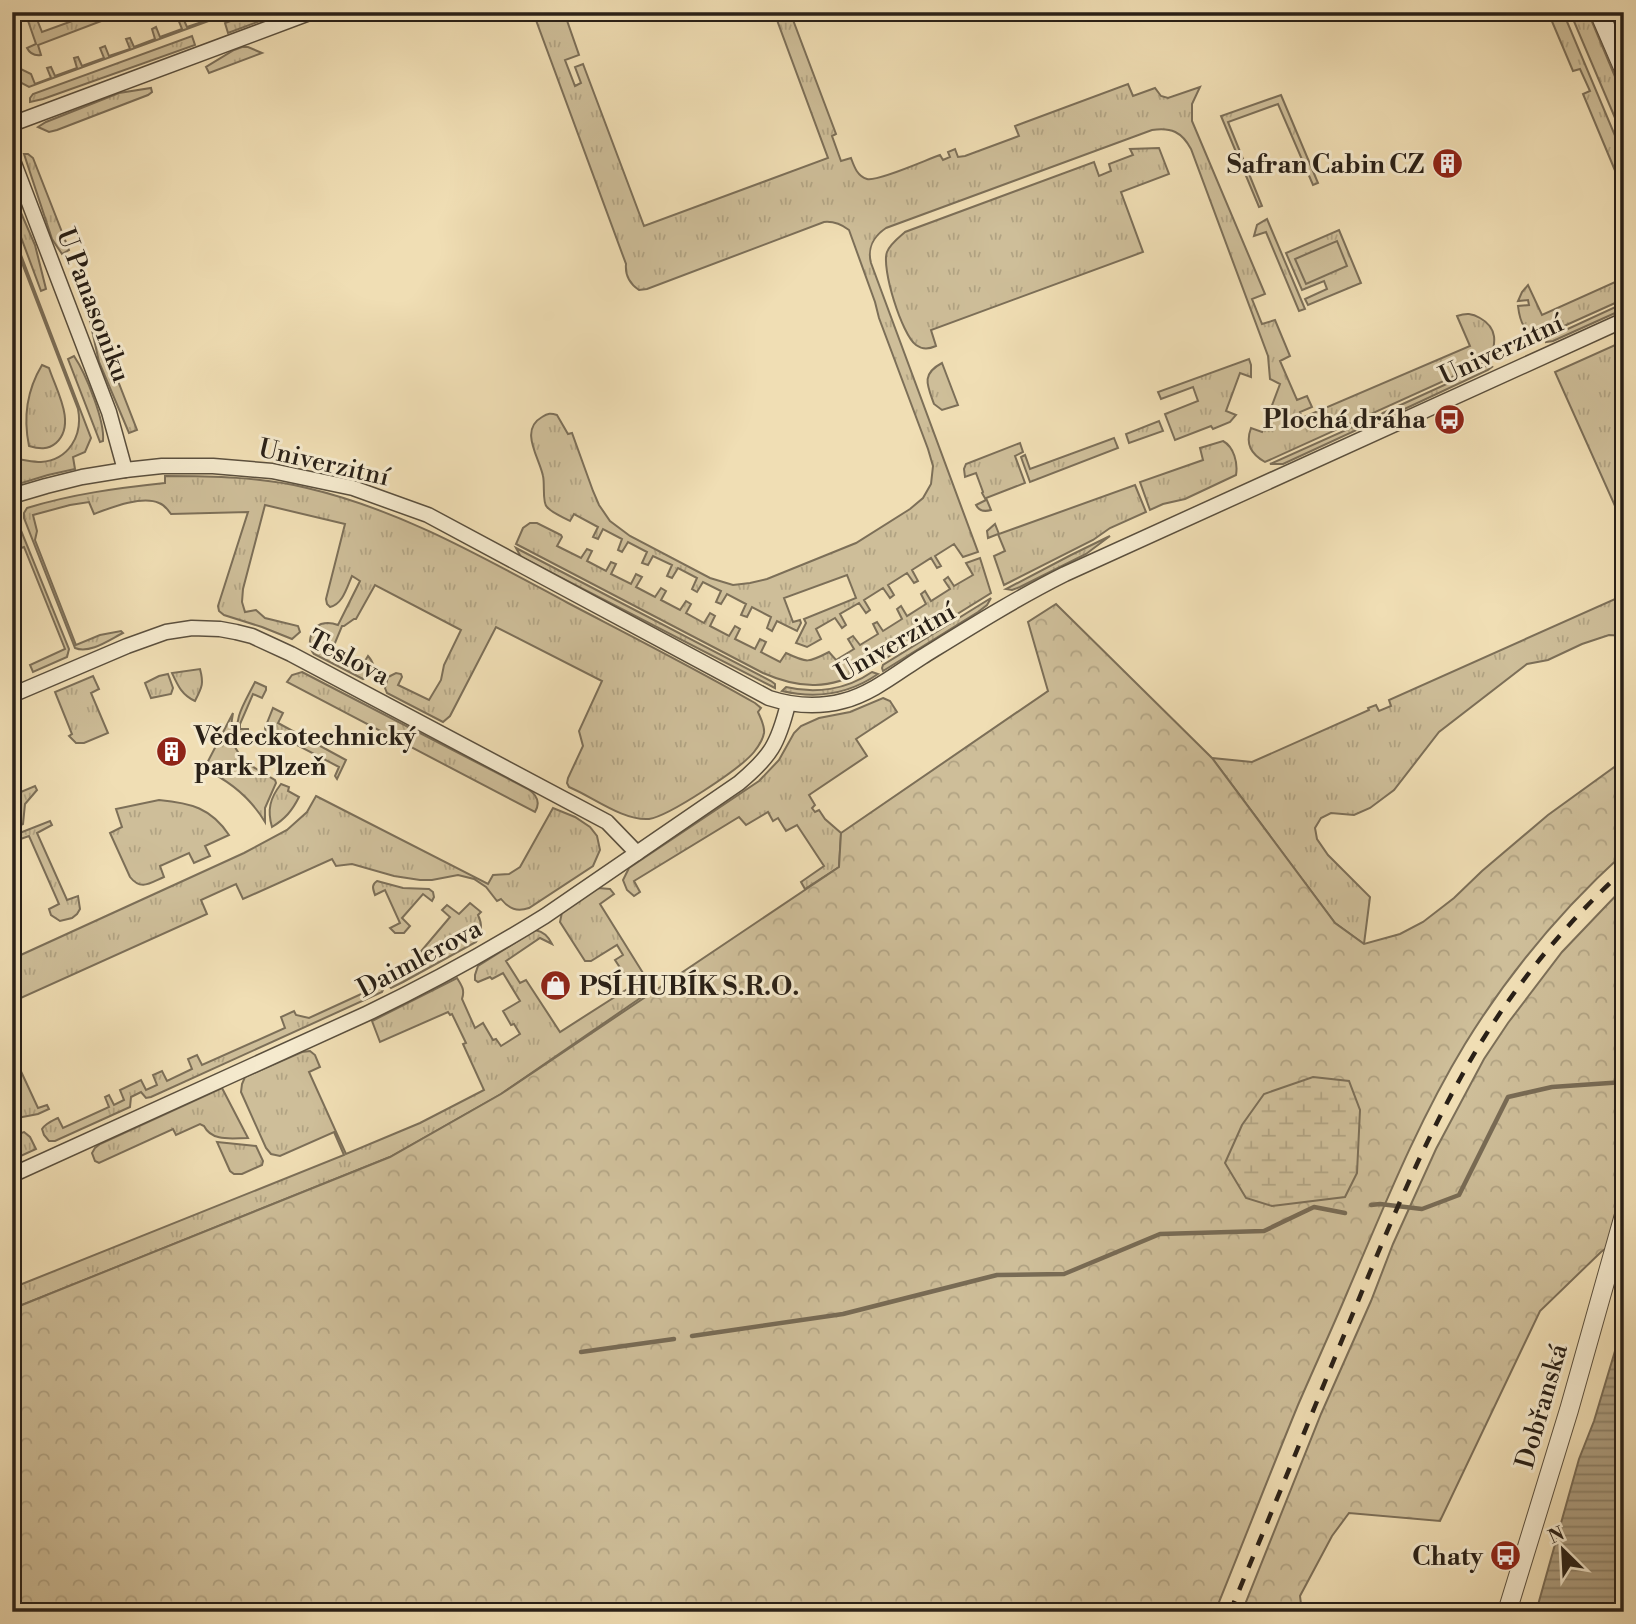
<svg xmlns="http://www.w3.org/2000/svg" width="1636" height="1624" viewBox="0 0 1636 1624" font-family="'Libre Bodoni',serif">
  <defs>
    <pattern id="grass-tufts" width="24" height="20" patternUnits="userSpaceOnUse" patternTransform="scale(1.75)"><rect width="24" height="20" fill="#cebe99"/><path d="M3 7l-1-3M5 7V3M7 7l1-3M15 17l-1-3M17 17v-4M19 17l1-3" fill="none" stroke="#b1a383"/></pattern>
    <pattern id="forest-crowns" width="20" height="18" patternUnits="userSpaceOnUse" patternTransform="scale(1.75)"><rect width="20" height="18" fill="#cebe99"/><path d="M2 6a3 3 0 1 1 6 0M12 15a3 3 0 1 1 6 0" fill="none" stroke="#b1a383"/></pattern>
    <pattern id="wetland-marsh" width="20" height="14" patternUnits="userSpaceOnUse" patternTransform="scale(1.75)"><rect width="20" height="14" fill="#cebe99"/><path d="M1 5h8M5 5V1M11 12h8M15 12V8" fill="none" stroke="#b1a383"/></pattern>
    <pattern id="water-rules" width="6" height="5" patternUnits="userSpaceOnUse" patternTransform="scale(1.75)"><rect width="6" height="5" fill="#ac9d7f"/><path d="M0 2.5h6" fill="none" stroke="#8c8067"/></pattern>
  </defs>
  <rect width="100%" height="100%" fill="#f0deb4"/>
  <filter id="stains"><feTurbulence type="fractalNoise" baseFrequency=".00286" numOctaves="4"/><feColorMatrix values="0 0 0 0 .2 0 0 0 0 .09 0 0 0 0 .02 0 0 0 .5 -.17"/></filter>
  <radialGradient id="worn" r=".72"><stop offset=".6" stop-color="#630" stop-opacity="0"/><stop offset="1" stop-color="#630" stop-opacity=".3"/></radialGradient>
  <g fill="url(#grass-tufts)" stroke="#7c6f58" stroke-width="2">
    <path d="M25 12H34L42 32 97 12H125L38 45 41 55C34 56 30 54 27 48L36 44Z"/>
    <polygon points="206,12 210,12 213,18 227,12 233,12 29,87 12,78 12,73 21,69 31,74 35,84 51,78 47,68 51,67 55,76 77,68 74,58 78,57 82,66 104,58 100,48 105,46 109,56 130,49 126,39 130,38 134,47 155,39 152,29 156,27 160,37 182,29 178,19 183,18 187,27 208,20"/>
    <polygon points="255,12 284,12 228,33 225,23"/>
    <path d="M533 12H564L579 55 565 60 575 86 581 83 575 67 583 64 644 226 828 158 774 12H790L836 134 832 136 841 161 851 158C854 166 857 176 867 179 877 182 928 159 940 155L943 160 950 157 948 152 955 149 958 157 965 156 1019 136 1015 126 1128 84 1133 96 1155 88 1161 96 1168 98 1200 87 1192 104V121L1265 294 1252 299 1262 324 1275 320 1290 356 1280 361 1297 400 1307 396 1312 407 1300 412 1302 418 1470 346 1457 316C1466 313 1472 313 1480 318 1498 328 1496 343 1490 360L1265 462C1251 454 1245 444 1251 428L1262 432 1280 384 1270 379 1268 356 1191 149C1182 132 1171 127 1152 130L886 228C874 236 867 248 871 263L978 552 963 557 954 544 935 556 941 566 937 568 931 558 912 570 918 581 914 583 907 573 888 585 894 595 890 598 883 588 864 600 870 610 866 613 859 603 840 614 846 625 842 628 835 618 816 629 821 639 807 647 796 643 806 623 804 619 856 598 847 575 784 598 793 622 800 620 801 623 797 631 777 621 772 631 767 628 771 617 752 607 747 617 741 615 746 604 727 594 721 604 716 602 721 591 703 582 697 592 692 589 697 578 678 568 672 578 667 576 672 565 653 556 648 565 642 563 647 552 628 542 622 552 618 550 622 539 603 529 598 539 593 537 598 527 574 514 570 521C563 517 552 513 547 507 542 503 545 484 543 476 539 457 519 430 542 417 548 413 551 413 557 415L568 434 572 433 593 491 599 505 610 521 630 536 710 578 733 585 750 583 767 579 856 543 910 509 923 498 931 484 933 466 928 449 879 318 875 302 849 230C841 224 834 221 824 222L647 289 639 290C630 284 625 275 626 264Z"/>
    <polygon points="1548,12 1563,12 1624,157 1624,192 1583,94 1590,91 1580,69 1573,71"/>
    <polygon points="1570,12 1588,12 1624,98 1624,139"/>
    <polygon points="192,36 195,45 43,99 30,102 30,98 33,94"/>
    <polygon points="242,47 248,47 262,53 209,73 206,67 234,50"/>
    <polygon points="151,88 152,92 148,95 57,130 49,132 38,127 46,122 119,93"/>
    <polygon points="1281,95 1318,183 1313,185 1278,104 1228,122 1262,206 1259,207 1221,116"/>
    <path d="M1159 148 1169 174 1121 192 1143 252 931 330 936 346C929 349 923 350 916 345 902 335 881 268 887 252 890 244 898 238 905 232L1094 162 1099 176 1111 171 1109 164 1133 155 1130 149Z"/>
    <polygon points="24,154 28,154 33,158 69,250 62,254 52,239"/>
    <polygon points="12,192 35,245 46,289 41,291 12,213"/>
    <polygon points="1267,219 1305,309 1299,311 1266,232 1254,236 1257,225"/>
    <polygon points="1339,230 1361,283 1308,305 1305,299 1327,289 1324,281 1302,290 1286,253"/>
    <path d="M16 242 91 438 85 452 73 457 75 469 48 475 12 486V459C22 459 31 462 41 462 69 460 83 435 78 409L17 250 12 252V243Z"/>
    <path d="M1624 278V299L1542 336C1524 333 1520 323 1518 306L1529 305 1528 300 1518 301 1522 292 1528 285 1542 315Z"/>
    <polygon points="1624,303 1624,309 1553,341 1546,342 1546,339"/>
    <polygon points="94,319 137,430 129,433 99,362 90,321"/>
    <polygon points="1624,341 1624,526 1555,372"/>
    <path d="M74 356C86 374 105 421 103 441L100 442 68 359Z"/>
    <polygon points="1249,359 1251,365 1251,377 1240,373 1226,411 1236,415 1230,422 1213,429 1211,426 1175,440 1165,414 1198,401 1193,387 1161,399 1158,392"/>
    <path d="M942 363 958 405 942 410 934 404C927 385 921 374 942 363Z"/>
    <path d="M42 365 49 368C56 390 77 424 56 443 48 450 39 449 29 446 23 417 27 390 42 365Z"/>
    <polygon points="1488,365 1492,367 1488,370 1381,420 1380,415 1383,413"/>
    <polygon points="1368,420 1374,422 1283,464 1270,464"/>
    <polygon points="1159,421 1163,431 1129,443 1126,434"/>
    <polygon points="1114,438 1118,448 1030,482 1021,457 1025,455 1030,469"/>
    <path d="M1223 441C1234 447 1238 463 1236 475L1185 499 1163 504 1150 510 1140 482 1203 460 1200 448Z"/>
    <path d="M1020 443 1023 452 1015 456 1025 483 986 498 991 510C984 512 979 511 976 505L986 500 982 493 983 492 976 473 965 477 964 469 966 464Z"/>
    <path d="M165 476C212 476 261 477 307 488 401 510 484 558 568 603 631 636 694 668 755 703L761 708 758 712C761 719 765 726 764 733 763 739 758 747 754 752 740 769 669 816 649 819 623 821 593 797 569 787L567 783 568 778 583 746 579 731 602 681 496 627 450 716 443 722 387 693 385 688 388 677 396 673 401 674 402 677 398 685 429 700 441 680 444 665 461 630 375 585 356 619H354L344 626H342L332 650 362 666 368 656C374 663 375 667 370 675L363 679 314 654C307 646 309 629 321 624 327 622 333 623 338 625L360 581 352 576C347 587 343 604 330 607L327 604 326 599 345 524 265 505 243 589 242 602 245 612 256 610 265 618 298 626 300 632 292 639 262 627 224 615 219 611 218 606 248 512 171 514C167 509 165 505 159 503 142 495 110 508 94 514L89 502 70 505 33 515 37 531 35 540 76 645 100 635 121 631 123 633C109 640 90 654 75 648L24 518V513L27 508C72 494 118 488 165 483Z"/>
    <polygon points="1135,485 1146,512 1110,528 1093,540 1004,585 994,556 1005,551 998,534 988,538 987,531 995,524 999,534"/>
    <polygon points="12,514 16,518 69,649 67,657 33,672 30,665 65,649 24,547 12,551"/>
    <path d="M530 523H537L561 535 562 537 557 546 581 558 587 549 592 551 587 561 606 571 611 562 616 564 611 574 631 584 636 574 642 577 636 587 655 597 661 588 666 591 661 600 680 610 686 601 691 604 686 613 704 623 710 613 715 616 710 626 729 636 735 626 740 629 735 639 755 649 760 639 766 642 761 652 780 662 786 653C807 663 808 663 829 652L836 660 854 649 848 639 853 636 860 645 878 634 873 624 877 622 883 631 902 619 897 609 901 606 907 616 926 604 921 594 925 591 931 601 950 589 944 580 948 577 954 586 973 575 966 563 980 558 991 593 867 670C829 689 802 690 763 673L516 544 523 528Z"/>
    <polygon points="1110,536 1086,554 1020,587 1012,590 1006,589 1071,555"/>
    <polygon points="516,548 771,681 775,684 775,688 521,557"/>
    <polygon points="1624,595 1624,636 1609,635 1582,644 1548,660 1527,664 1439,732 1394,790 1370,808 1354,815 1331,813 1321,818 1315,828 1317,839 1328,855 1370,897 1364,944 1335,923 1212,758 1252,762 1369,710 1368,708 1376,705 1379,711 1391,706 1389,700"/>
    <polygon points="991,598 987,605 978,612 883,671 882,668 883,665"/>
    <path d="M200 669C204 684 202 687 195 701 182 695 178 686 172 673Z"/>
    <path d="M302 672 528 789C537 795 541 802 535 812L287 682 292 675Z"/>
    <path d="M872 672 878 674C849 694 816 699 782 691L786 687C815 694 846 690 872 672Z"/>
    <polygon points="168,674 173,688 171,694 151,698 145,683 159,676"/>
    <polygon points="93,676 99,689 91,693 108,733 84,743 76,743 69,736 72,734 55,692"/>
    <path d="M255 682 266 687V690L262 698 253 694 240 724V729H248L249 739 238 743C233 718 244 704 255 682Z"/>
    <polygon points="883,698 890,701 897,712 856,739 867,756 809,795 815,805 812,808 815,812 819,810 825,819 841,833 839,867 805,889 801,882 824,866 797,825 786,831 778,818 773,821 768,812 746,825 739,817 634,881 640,892 634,896 627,890 623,880 629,868 759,781 779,760 794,733 801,726 819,718 850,712"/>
    <polygon points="273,708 283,713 278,723 346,760 337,779 335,776 339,767 280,736 274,746 268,741 265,728"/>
    <path d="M233 713C225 752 245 763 275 780L276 783 265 808V822C250 797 230 781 204 769Z"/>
    <polygon points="12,772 21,792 35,786 37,790 25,804 23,824 12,829"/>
    <path d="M281 784 289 787 288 791 299 797C292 811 285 819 272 827 267 810 270 798 281 784Z"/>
    <path d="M316 796 488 884 493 875 509 874 520 867 553 808 575 817 590 827 597 836 600 850 593 866 529 908C517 912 509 909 501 899L497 901 486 887 474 879 458 875 432 880H420L394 876 352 864 336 866 332 859 243 899 236 884 201 900 207 914 12 1002V959L244 853 287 830 307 812Z"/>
    <path d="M159 800C191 803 211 808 229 835L205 846 210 856 194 863 189 853 160 866 164 877C150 883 141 891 130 877L110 833 122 827 116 809Z"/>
    <polygon points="50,821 52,825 37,833 67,900 78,896 80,909 77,914 72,918 60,921 51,915 49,909 59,904 29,836 12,842 12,836"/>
    <path d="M377 881 403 888 429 889 433 892 434 897 432 901 423 894 402 918 410 926 404 933H395L390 928 400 923 385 890 375 895C373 889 371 885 377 881Z"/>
    <path d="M598 888 610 889 614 894 600 904 653 989 652 990 501 1094 390 1157 12 1309V1288L344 1155 334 1132 280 1156 271 1154 266 1148 241 1092 242 1084 245 1077 302 1052 310 1051 315 1055 320 1067 309 1072 346 1154 420 1123 484 1090 463 1044 466 1043 452 1014 450 1015 448 1012 380 1042 372 1021 457 978C462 986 465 990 462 999L475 1028 483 1023 493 1040 496 1039 501 1046 520 1034 514 1024 511 1025 503 1011 520 1001 503 973 492 979 490 977 478 982 475 980V975L478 966 535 930C544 932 548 936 552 944L540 938 506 961 520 983 526 980 560 1032 632 986 615 960 623 955 617 945 591 961H585L560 922 562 912Z"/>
    <path d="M470 903 481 912 478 915C483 925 482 933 476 942L403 982 391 988 387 982 412 962 450 917 442 910 447 905 459 914Z"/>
    <path d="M383 984 384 988 382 992 151 1097 146 1098 141 1092 131 1097 130 1107 55 1141H49L44 1135 42 1129C46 1123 52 1121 58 1118L63 1128 109 1107 105 1097 109 1095 114 1105 124 1100 120 1090 141 1080 146 1090 157 1085 153 1075 162 1071 167 1081 192 1069 188 1059 197 1055 202 1065 285 1028 281 1017 294 1011 296 1015 309 1018Z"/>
    <polygon points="12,1052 38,1108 47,1105 49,1109 38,1114 12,1119"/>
    <path d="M222 1088 248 1138C232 1138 212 1142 204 1126L200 1124 176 1135 173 1129 99 1163 95 1161 92 1153 95 1148 100 1144Z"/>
    <polygon points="24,1132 30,1137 36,1149 12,1160 12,1136"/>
    <polygon points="217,1142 256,1146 263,1161 262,1165 242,1174 234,1174 230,1171"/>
  </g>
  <g fill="url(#forest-crowns)" stroke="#7c6f58" stroke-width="2">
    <path d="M1056 604 1212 758 1335 923 1364 944 1400 934 1423 922 1454 898 1482 871 1548 815 1624 760V853C1562 909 1508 974 1465 1044 1417 1123 1383 1209 1347 1293 1331 1331 1314 1368 1298 1405 1270 1473 1243 1543 1215 1612H12V1309L390 1157 501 1094 839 867 841 833 1048 691 1028 622Z"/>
    <polygon points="1624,887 1624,1235 1601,1252 1540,1311 1440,1521 1349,1513 1332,1536 1300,1596 1302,1612 1242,1612 1321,1414 1371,1301 1393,1244 1436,1149 1484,1059 1508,1023 1562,952"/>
  </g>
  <polygon fill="url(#wetland-marsh)" stroke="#7c6f58" stroke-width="2" points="1313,1077 1349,1081 1360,1110 1357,1173 1345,1197 1272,1206 1246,1198 1225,1163 1242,1125 1264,1094"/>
  <polygon fill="#cebe99" stroke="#7c6f58" stroke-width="2" points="1337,241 1347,266 1306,284 1295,259"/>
  <polygon fill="url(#water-rules)" stroke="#786b55" stroke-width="2" points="1624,1321 1624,1612 1536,1612 1579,1459 1594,1421"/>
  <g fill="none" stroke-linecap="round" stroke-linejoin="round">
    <g stroke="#786b55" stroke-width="4.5">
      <polyline points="1371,1205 1380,1204 1422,1209 1459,1195 1508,1097 1552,1087 1624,1082"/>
      <polyline points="692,1336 843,1314 997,1275 1064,1274 1160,1234 1264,1231 1314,1207 1345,1213"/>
      <polyline points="581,1352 674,1339"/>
    </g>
    <defs>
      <g id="minor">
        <polyline points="12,124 312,12"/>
        <polyline points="12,158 109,412 125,470"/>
        <path d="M12 496 46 486 82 477 125 470 162 466H213L272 471 353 488 428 515 769 698C794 706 817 708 843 701 871 694 897 673 922 657 969 628 1015 599 1065 574L1624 320"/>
        <polyline points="12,695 127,646 166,632 192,628 220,629 236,632 252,636 291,654 607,822 637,853"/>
        <path d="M12 1175 366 1014C427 985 487 952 545 916L739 783C771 756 778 744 788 704"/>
      </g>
      <g id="tertiary">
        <polyline points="1599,12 1624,70"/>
        <polyline points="1507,1612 1569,1410 1624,1215"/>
      </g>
    </defs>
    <use href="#minor" stroke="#5b503e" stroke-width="17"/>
    <use href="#tertiary" stroke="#5b503e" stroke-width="20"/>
    <use href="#minor" stroke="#f5eace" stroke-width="14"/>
    <use href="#tertiary" stroke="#f5eace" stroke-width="18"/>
    <path stroke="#292017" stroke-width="4.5" stroke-dasharray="12 12" stroke-linecap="butt" d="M1230 1612C1271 1514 1311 1416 1351 1318 1385 1236 1418 1154 1461 1077 1503 1000 1559 929 1624 870"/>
  </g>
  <defs>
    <symbol id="building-disc" viewBox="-11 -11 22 22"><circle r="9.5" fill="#8f2418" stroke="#f5eace"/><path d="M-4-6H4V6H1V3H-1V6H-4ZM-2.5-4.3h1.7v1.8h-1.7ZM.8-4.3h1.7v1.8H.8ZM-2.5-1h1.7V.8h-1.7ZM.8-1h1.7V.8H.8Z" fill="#fff"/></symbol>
    <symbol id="bus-disc" viewBox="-11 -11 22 22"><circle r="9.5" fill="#8f2418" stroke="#f5eace"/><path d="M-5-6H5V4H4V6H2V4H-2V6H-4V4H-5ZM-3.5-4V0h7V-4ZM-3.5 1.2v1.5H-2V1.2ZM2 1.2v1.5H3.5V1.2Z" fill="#fff"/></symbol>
    <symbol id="shop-disc" viewBox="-11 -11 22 22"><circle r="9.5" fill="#8f2418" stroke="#f5eace"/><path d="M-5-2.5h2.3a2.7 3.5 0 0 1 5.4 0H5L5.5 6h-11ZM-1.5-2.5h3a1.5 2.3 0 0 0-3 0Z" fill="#fff"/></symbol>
  </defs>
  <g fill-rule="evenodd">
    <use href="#building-disc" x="1430" y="146" width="35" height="35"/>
    <use href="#bus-disc" x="1432" y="402" width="35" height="35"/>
    <use href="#building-disc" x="154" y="734" width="35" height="35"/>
    <use href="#shop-disc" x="538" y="968" width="35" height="35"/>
    <use href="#bus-disc" x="1488" y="1538" width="35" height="35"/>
  </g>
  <g text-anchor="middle" stroke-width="6" stroke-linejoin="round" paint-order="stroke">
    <g font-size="26" font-weight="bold" fill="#292017" stroke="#f5eace" text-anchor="end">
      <text x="1424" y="173">Safran Cabin CZ</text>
      <text x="1426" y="428">Plochá dráha</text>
      <text x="194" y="745" text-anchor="start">Vědeckotechnický<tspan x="194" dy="30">park Plzeň</tspan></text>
      <text x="579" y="995" text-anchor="start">PSÍ HUBÍK S.R.O.</text>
      <text x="1483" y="1565">Chaty</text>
    </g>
    <g font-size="26" fill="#292017" stroke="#f5eace">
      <text transform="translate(94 305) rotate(69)" y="9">U Panasoniku</text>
      <text transform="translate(1501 349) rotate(-25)" y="9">Univerzitní</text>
      <text transform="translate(324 462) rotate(13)" y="9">Univerzitní</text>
      <text transform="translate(895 642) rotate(-30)" y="9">Univerzitní</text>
      <text transform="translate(349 657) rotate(28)" y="9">Teslova</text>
      <text transform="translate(419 958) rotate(-28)" y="9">Daimlerova</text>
      <text transform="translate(1541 1406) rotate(-74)" y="9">Dobřanská</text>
    </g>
  </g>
  <rect width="1636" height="1624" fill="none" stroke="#f0deb4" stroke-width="42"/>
  <rect x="14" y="14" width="1608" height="1596" fill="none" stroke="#292017" stroke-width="3.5"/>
  <rect x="21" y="21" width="1594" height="1582" fill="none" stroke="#292017" stroke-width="2"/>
  <g transform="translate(1563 1550) rotate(336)" stroke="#f5eace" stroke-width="5" paint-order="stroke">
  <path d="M0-5L12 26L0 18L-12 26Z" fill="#292017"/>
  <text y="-10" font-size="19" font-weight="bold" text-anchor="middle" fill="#292017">N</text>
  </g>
  <rect width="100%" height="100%" filter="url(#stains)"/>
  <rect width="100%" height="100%" fill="url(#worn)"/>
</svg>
